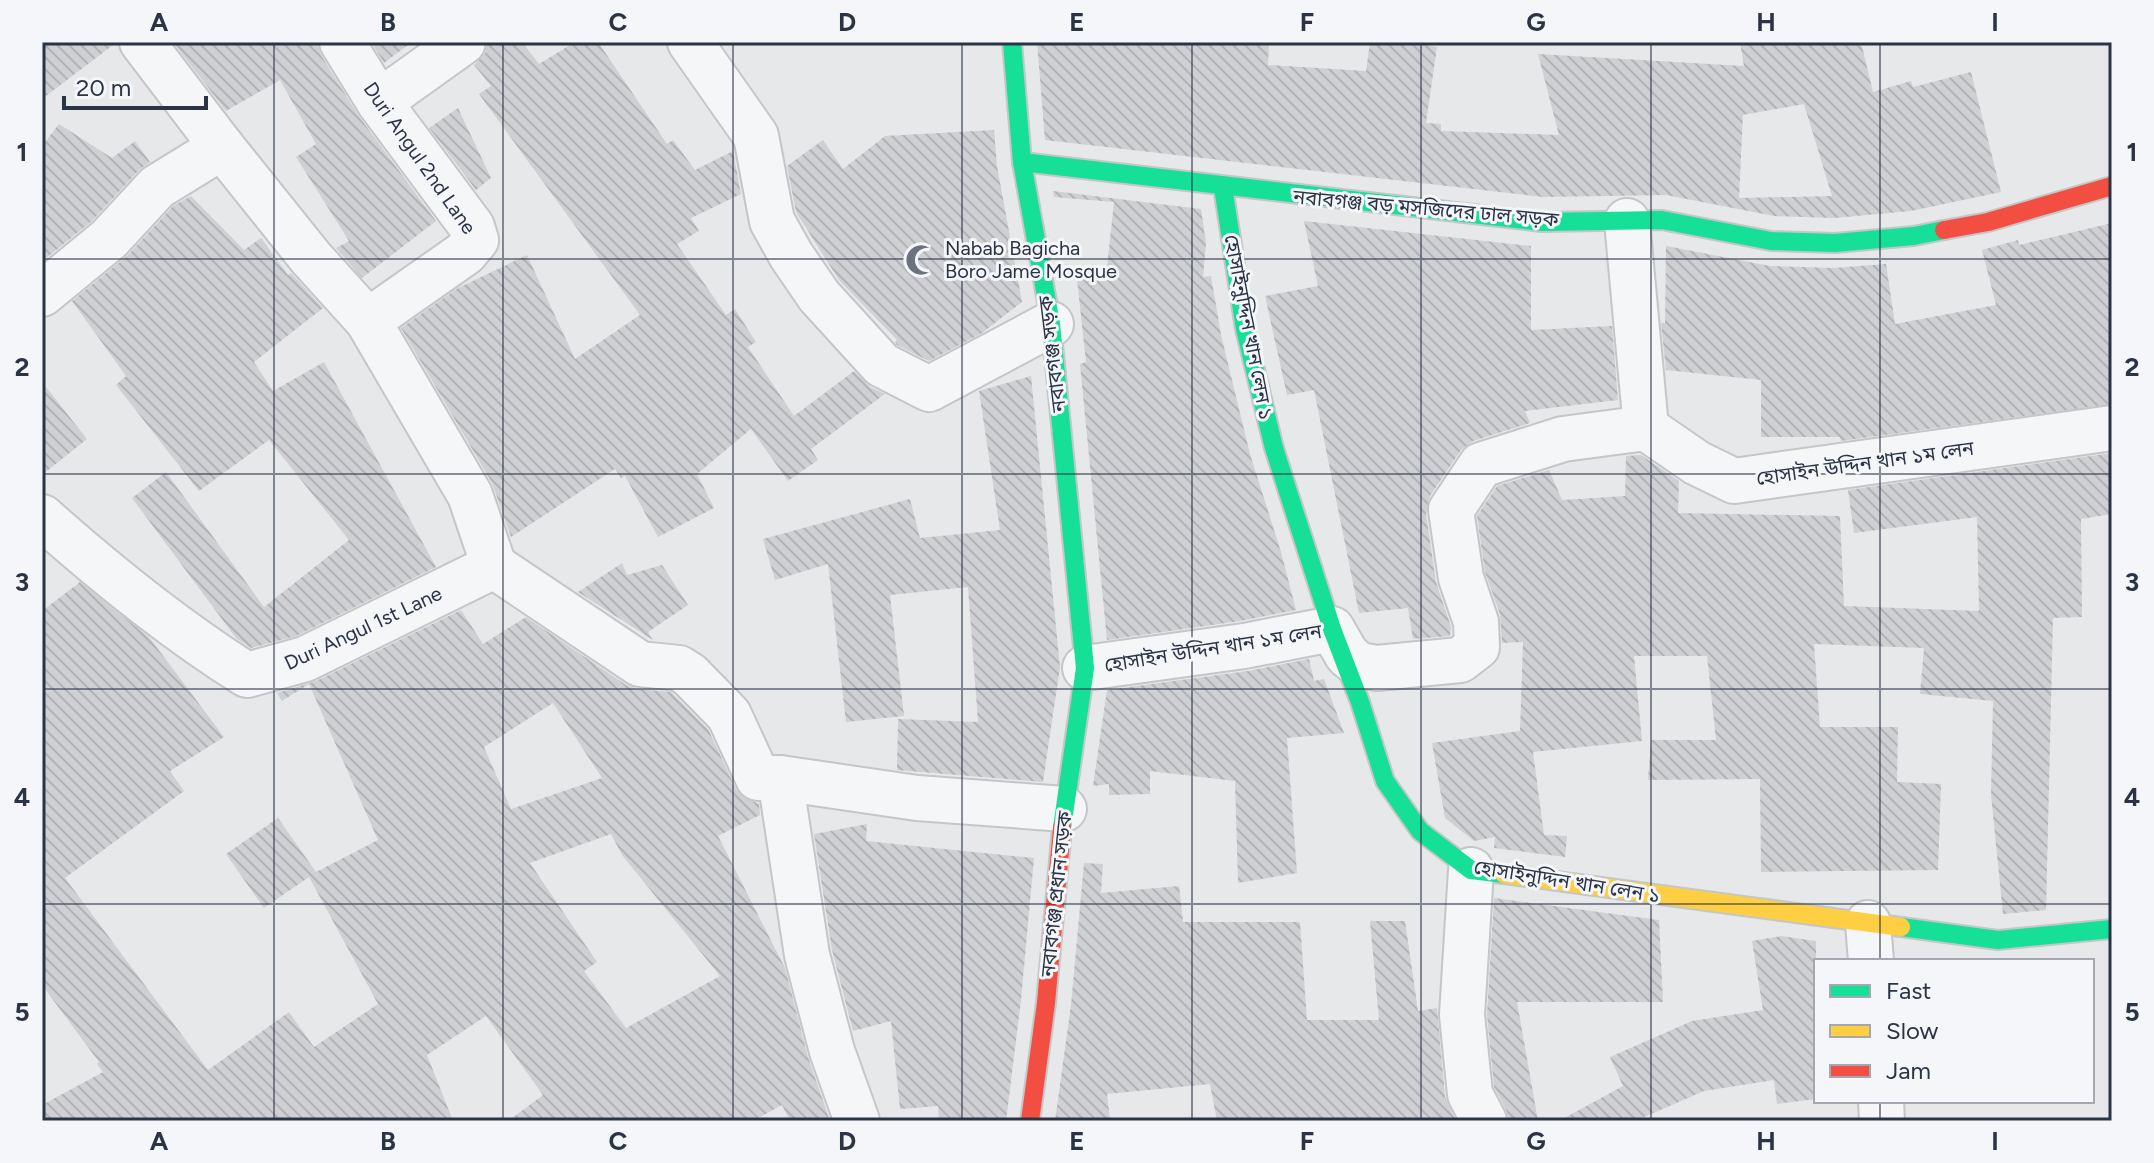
<svg xmlns="http://www.w3.org/2000/svg" width="2154" height="1163" viewBox="0 0 2154 1163" font-family="Figtree,'Noto Sans Bengali',sans-serif">
  <defs>
    <pattern id="building-back-hatch" width="6" height="6" patternUnits="userSpaceOnUse" patternTransform="scale(2)"><rect width="6" height="6" fill="#ced0d3"/><path d="M-1 5l2 2M0 0l6 6M5-1l2 2" fill="none" stroke="#b1b3b6"/></pattern>
  </defs>
  <rect width="100%" height="100%" fill="#e6e8ea"/>
  <g fill="url(#building-back-hatch)" fill-rule="evenodd">
    <polygon points="42,42 117,42 42,99"/>
    <polygon points="173,42 317,42 321,55 358,115 436,221 362,278 336,248 349,241 296,157 316,144 280,80 226,111"/>
    <polygon points="371,42 412,42 384,63"/>
    <polygon points="488,42 522,42 539,64 575,42 598,42 667,144 673,140 695,170 733,151 741,194 691,218 699,231 677,244 726,315 735,309 756,342 748,347 794,416 854,371 870,387 885,394 811,449 818,460 788,481 751,429 697,474 714,508 658,537 625,476 621,478 615,469 511,537 492,483 401,328 458,288 527,255 575,359 640,315 479,94 491,86 474,65 485,53"/>
    <path d="M1037 42H1269L1268 65 1366 71 1370 42H1406L1437 47 1426 123 1441 124V131L1559 135 1538 54 1744 66 1740 42H1861L1873 92 1911 81 1913 87 1971 72 2001 192 1911 211 1834 218 1774 216 1666 195 1543 197 1045 140ZM1804 104 1832 196 1739 198 1743 115Z"/>
    <polygon points="458,108 491,178 476,190 429,128"/>
    <polygon points="59,124 112,158 135,141 150,162 139,170 92,221 45,259 42,256 42,146"/>
    <polygon points="994,130 997,166 1022,302 982,333 929,361 897,345 895,342 897,340 839,280 796,212 787,166 823,140 843,169 885,136"/>
    <polygon points="1053,191 1201,209 1206,243 1203,277 1211,276 1221,335 1250,454 1281,552 1296,610 1240,621 1107,640 1080,364 1086,362 1076,270 1107,267 1114,202 1054,197"/>
    <polygon points="191,196 244,250 261,238 288,275 291,273 323,308 254,362 273,391 324,362 436,567 296,636 251,648 236,638 132,498 166,472 264,607 349,540 269,440 199,491 116,385 126,376 72,301 127,256 173,206"/>
    <polygon points="1304,221 1531,246 1531,330 1612,326 1618,400 1525,411 1530,423 1473,441 1461,450 1430,496 1426,514 1436,582 1451,627 1450,636 1413,639 1408,608 1359,613 1314,390 1287,395 1265,296 1318,286"/>
    <polygon points="2112,223 2112,404 1841,441 1840,437 1761,437 1761,380 1666,370 1661,323 1665,323 1666,246 1770,266 1834,268 1886,264 1895,324 1996,305 1982,250 2018,240 2019,245"/>
    <polygon points="1031,376 1060,667 1043,782 897,770 898,719 978,722 968,587 890,595 904,716 846,722 828,564 775,580 763,539 910,499 920,538 1000,530 979,391"/>
    <polygon points="42,382 87,439 42,475"/>
    <polygon points="2112,453 2112,514 2081,519 2082,617 2053,618 2046,910 2003,914 1991,795 1993,701 1920,694 1924,648 1814,644 1820,727 1898,727 1897,782 1941,784 1938,870 1761,872 1760,779 1648,780 1651,740 1716,740 1707,656 1634,656 1642,741 1533,752 1544,835 1567,836 1565,857 1494,848 1495,837 1474,841 1445,818 1432,743 1520,731 1523,642 1502,643 1500,614 1485,572 1477,516 1497,486 1549,470 1562,500 1625,496 1626,456 1641,455 1679,481 1678,513 1840,516 1844,606 1979,611 1977,517 1854,533 1848,490"/>
    <polygon points="622,563 627,575 662,565 688,605 648,632 653,640 578,592"/>
    <path d="M80 582 149 637 224 737 170 771 184 791 65 878 208 1070 289 1012 314 1047 378 1004 309 877 264 908 226 854 278 818 316 872 378 840 309 684 282 701 277 693 316 681 461 610 483 644 526 617 626 685 637 689 671 692 708 729 736 789 744 798 759 804 760 815 718 836 785 968 808 1057 830 1121H790L782 1105 753 1121H508L543 1095 486 1016 427 1055 453 1121H42V1105L103 1072 97 1064 99 1062 42 985V611ZM553 703 602 778 511 809 484 747ZM611 834 622 855 720 976 626 1028 584 971 597 962 530 863Z"/>
    <polygon points="1309,659 1314,681 1324,679 1344,733 1287,738 1297,873 1238,883 1235,781 1150,771 1150,794 1109,795 1109,784 1093,786 1107,690 1248,671"/>
    <polygon points="867,824 866,841 1034,858 1021,1000 1006,1121 939,1121 938,1106 900,1109 891,1021 853,1031 832,950 814,834"/>
    <polygon points="1084,863 1103,864 1101,893 1179,886 1183,922 1300,922 1307,1020 1379,1020 1370,921 1405,921 1418,1011 1437,1008 1445,1097 1456,1121 1217,1121 1210,1084 1107,1094 1110,1121 1055,1121 1071,1005"/>
    <polygon points="1494,898 1659,920 1663,1002 1517,1002 1538,1121 1509,1121 1506,1110 1494,1087 1487,1015"/>
    <polygon points="1781,936 1816,941 1816,1099 1777,1104 1774,1080 1704,1091 1635,1121 1559,1121 1623,1086 1610,1057 1692,1021 1763,1010 1752,941"/>
  </g>
  <g fill="none" stroke-linecap="round" stroke-linejoin="round">
    <defs>
      <g id="street">
        <polyline points="342,42 379,102 472,227 476,240 465,253 368,321"/>
        <polyline points="690,42 756,136 772,221 791,255 819,296 882,365 929,389 1051,324"/>
        <polyline points="379,102 463,42"/>
        <polyline points="222,147 311,258 368,321 470,495 494,566"/>
        <polyline points="1627,221 1646,428"/>
        <polyline points="42,294 109,239 157,187 222,147 142,42"/>
        <path d="M42 517C106 574 174 629 247 675L305 659 494 566"/>
        <polyline points="494,566 640,664 679,668 690,675 729,715 758,778 780,778 917,798 1064,809"/>
        <polyline points="1085,668 1244,646 1332,629 1347,655 1359,665 1377,668 1460,660 1477,647 1476,622 1461,578 1451,510 1481,465 1563,439 1646,428 1697,463 1734,481 2112,428"/>
        <polyline points="780,778 807,955 832,1051 857,1121"/>
        <polyline points="1471,870 1462,1015 1470,1094 1484,1121"/>
        <polyline points="1868,923 1871,961"/>
        <polyline points="1881,1101 1882,1121"/>
      </g>
      <g id="fast">
        <polyline points="1012,42 1022,162 1051,324 1085,668 1062,828"/>
        <polyline points="1022,162 1542,222 1662,220 1771,241 1835,243 1914,236 1944,230"/>
        <polyline points="1223,187 1245,329 1274,448 1332,629 1360,702 1385,781 1420,831 1471,870 1504,874"/>
        <polyline points="1901,927 1998,940 2112,929"/>
      </g>
      <polyline id="slow" points="1504,874 1901,927"/>
      <g id="jam">
        <polyline points="1944,230 1988,222 2112,186"/>
        <polyline points="1030,1121 1046,1003 1062,828"/>
      </g>
    </defs>
    <use href="#street" stroke="#c4c6c8" stroke-width="48"/>
    <use href="#fast" stroke="#c4c6c8" stroke-width="22"/>
    <use href="#slow" stroke="#c4c6c8" stroke-width="22"/>
    <use href="#jam" stroke="#c4c6c8" stroke-width="22"/>
    <use href="#street" stroke="#f5f6f7" stroke-width="44"/>
    <use href="#fast" stroke="#16e098" stroke-width="18"/>
    <use href="#slow" stroke="#ffcf43" stroke-width="18"/>
    <use href="#jam" stroke="#f24e42" stroke-width="18"/>
  </g>
  <path fill="none" stroke="#2b3445" stroke-width="2" stroke-opacity="0.55" d="M274 42V1121M503 42V1121M733 42V1121M962 42V1121M1192 42V1121M1421 42V1121M1651 42V1121M1880 42V961M42 259H2112M42 474H2112M42 689H2112M42 904H2112M1880 1101V1121"/>
  <defs>
    <symbol id="mosque-bare" viewBox="-9 -9 18 18"><path d="M3.5-4.9A6 6 0 1 0 3.5 4.9A5 5 0 1 1 3.5-4.9Z" fill="#6c737f" stroke="#f4f6f9" stroke-width="2.5" paint-order="stroke"/></symbol>
  </defs>
  <g fill-rule="evenodd">
    <use href="#mosque-bare" x="899" y="238" width="44" height="44"/>
  </g>
  <g text-anchor="middle" stroke-width="6" stroke-linejoin="round" paint-order="stroke">
    <g font-size="20" fill="#2b3445" stroke="#f4f6f9">
      <text transform="translate(420 158) rotate(55)" y="7">Duri Angul 2nd Lane</text>
      <text transform="translate(1426 208) rotate(5)" y="7">নবাবগঞ্জ বড় মসজিদের ঢাল সড়ক</text>
      <text transform="translate(1249 327) rotate(79)" y="7">হোসাইনুদ্দিন খান লেন ১</text>
      <text transform="translate(1052 354) rotate(-97)" y="7">নবাবগঞ্জ সড়ক</text>
      <text transform="translate(1865 463) rotate(-8)" y="7">হোসাইন উদ্দিন খান ১ম লেন</text>
      <text transform="translate(363 628) rotate(-25)" y="7">Duri Angul 1st Lane</text>
      <text transform="translate(1213 648) rotate(-9)" y="7">হোসাইন উদ্দিন খান ১ম লেন</text>
      <text transform="translate(1567 881) rotate(9)" y="7">হোসাইনুদ্দিন খান লেন ১</text>
      <text transform="translate(1056 894) rotate(-84)" y="7">নবাবগঞ্জ প্রধান সড়ক</text>
    </g>
    <g font-size="20" fill="#2b3445" stroke="#f4f6f9" text-anchor="start">
      <text x="945" y="255">Nabab Bagicha<tspan x="945" dy="23">Boro Jame Mosque</tspan></text>
    </g>
  </g>
  <rect width="2154" height="1163" fill="none" stroke="#f4f6f9" stroke-width="88"/>
  <rect x="1814" y="959" width="280" height="144" fill="#f4f6f9" stroke="#a4a8b1" stroke-width="2"/>
  <rect x="1830" y="985" width="40" height="12" fill="#16e098" stroke="#a4a8b1" stroke-width="2"/>
  <text x="1886" y="999" font-size="24" fill="#2b3445">Fast</text>
  <rect x="1830" y="1025" width="40" height="12" fill="#ffcf43" stroke="#a4a8b1" stroke-width="2"/>
  <text x="1886" y="1039" font-size="24" fill="#2b3445">Slow</text>
  <rect x="1830" y="1065" width="40" height="12" fill="#f24e42" stroke="#a4a8b1" stroke-width="2"/>
  <text x="1886" y="1079" font-size="24" fill="#2b3445">Jam</text>
  <path d="M64 96v12h142v-12" fill="none" stroke="#2b3445" stroke-width="4"/>
  <text x="76" y="96" font-size="24" fill="#2b3445" stroke="#f4f6f9" stroke-width="6" paint-order="stroke">20 m</text>
  <rect x="44" y="44" width="2066" height="1075" fill="none" stroke="#2b3445" stroke-width="3"/>
  <g font-size="26" text-anchor="middle" font-weight="bold" fill="#2b3445">
    <text x="159" y="31">A</text>
    <text x="388" y="31">B</text>
    <text x="618" y="31">C</text>
    <text x="847" y="31">D</text>
    <text x="1077" y="31">E</text>
    <text x="1307" y="31">F</text>
    <text x="1536" y="31">G</text>
    <text x="1766" y="31">H</text>
    <text x="1995" y="31">I</text>
    <text x="22" y="161">1</text>
    <text x="2132" y="161">1</text>
    <text x="22" y="376">2</text>
    <text x="2132" y="376">2</text>
    <text x="22" y="591">3</text>
    <text x="2132" y="591">3</text>
    <text x="22" y="806">4</text>
    <text x="2132" y="806">4</text>
    <text x="22" y="1021">5</text>
    <text x="2132" y="1021">5</text>
    <text x="159" y="1150">A</text>
    <text x="388" y="1150">B</text>
    <text x="618" y="1150">C</text>
    <text x="847" y="1150">D</text>
    <text x="1077" y="1150">E</text>
    <text x="1307" y="1150">F</text>
    <text x="1536" y="1150">G</text>
    <text x="1766" y="1150">H</text>
    <text x="1995" y="1150">I</text>
  </g>
</svg>
